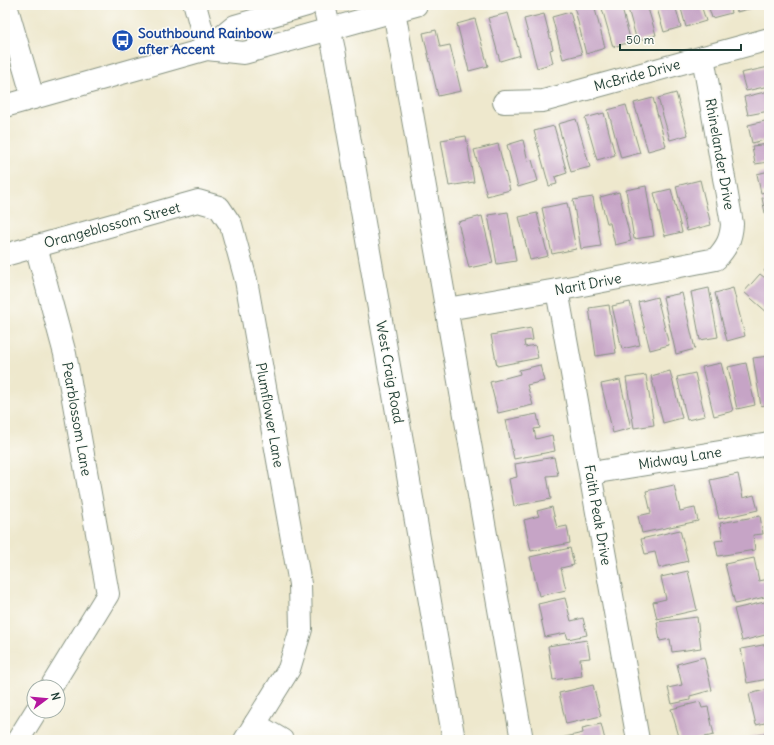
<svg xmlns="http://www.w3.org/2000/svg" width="774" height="745" viewBox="0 0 774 745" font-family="Delius,sans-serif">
  <rect width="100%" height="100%" fill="#fdfcf7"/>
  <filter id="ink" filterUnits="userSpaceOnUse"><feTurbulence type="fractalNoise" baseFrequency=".025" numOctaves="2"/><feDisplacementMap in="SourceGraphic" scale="8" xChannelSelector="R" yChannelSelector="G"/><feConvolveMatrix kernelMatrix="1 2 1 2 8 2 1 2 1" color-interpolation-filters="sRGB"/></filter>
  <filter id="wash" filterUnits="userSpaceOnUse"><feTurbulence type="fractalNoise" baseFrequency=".012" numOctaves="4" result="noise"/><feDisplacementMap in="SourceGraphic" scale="16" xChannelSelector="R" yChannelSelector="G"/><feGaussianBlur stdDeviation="0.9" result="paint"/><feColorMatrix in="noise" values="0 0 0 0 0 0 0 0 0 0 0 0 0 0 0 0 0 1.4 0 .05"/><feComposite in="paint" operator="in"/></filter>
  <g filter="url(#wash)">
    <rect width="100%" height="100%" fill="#eee8cd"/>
    <g id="blocks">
      <g fill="#c6a4c6">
        <polygon points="578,5 594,5 605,48 586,54 574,6"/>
        <polygon points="601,5 621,5 631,42 613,47"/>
        <polygon points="627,5 647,5 656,35 637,41"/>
        <polygon points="656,5 675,5 681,27 664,32"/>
        <polygon points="680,5 701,5 706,21 686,27"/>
        <polygon points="708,5 729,5 731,13 712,18"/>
        <polygon points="735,5 755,5 756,7 737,12"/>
        <polygon points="570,12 582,54 563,59 552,17"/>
        <polygon points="508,13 520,55 500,61 488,18"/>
        <polygon points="544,14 553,49 550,50 553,63 537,68 524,19"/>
        <polygon points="475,19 488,66 469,71 457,24"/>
        <polygon points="436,30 440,47 450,45 461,91 438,96 423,33"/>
        <polygon points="769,67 769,86 746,91 741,73"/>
        <polygon points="769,91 769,111 748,115 744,97"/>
        <polygon points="676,93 688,135 670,140 658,98"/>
        <polygon points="653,98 666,146 648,151 634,103"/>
        <polygon points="626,105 640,153 621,158 608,110"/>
        <polygon points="604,113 615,155 597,160 585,118"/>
        <polygon points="576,119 590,167 571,172 558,124"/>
        <polygon points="769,120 769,139 752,143 748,125"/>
        <polygon points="554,126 567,173 555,177 557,184 549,186 534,131"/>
        <polygon points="466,136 474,182 449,186 441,140"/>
        <polygon points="523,140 528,161 532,160 538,181 518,187 507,145"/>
        <polygon points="498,144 510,190 487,196 474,150"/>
        <polygon points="769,144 769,162 755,164 752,146"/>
        <polygon points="769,171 769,191 761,193 757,174"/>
        <polygon points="700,180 711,225 687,231 676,186"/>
        <polygon points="646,186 654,236 634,239 626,190"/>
        <polygon points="671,189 682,232 665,236 654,193"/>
        <polygon points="619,192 631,241 615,245 610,223 607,223 600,197"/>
        <polygon points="593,197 601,246 581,249 573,200"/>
        <polygon points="769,197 769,213 765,213 762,198"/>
        <polygon points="567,203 576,249 552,254 542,208"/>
        <polygon points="508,212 516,261 497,264 488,215"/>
        <polygon points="537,213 548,256 530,260 519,217"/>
        <polygon points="482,216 493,263 469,268 458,222"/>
        <polygon points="769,264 769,276 764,271"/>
        <polygon points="760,274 769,281 769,314 744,292"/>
        <polygon points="709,288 718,337 700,340 691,292"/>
        <polygon points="733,288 745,336 727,341 715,293"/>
        <polygon points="682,293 695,349 676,354 663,297"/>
        <polygon points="657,297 669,345 650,350 638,302"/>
        <polygon points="630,302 640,345 622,349 612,306"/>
        <polygon points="609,305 616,353 596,356 589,308"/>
        <polygon points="531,328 533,340 524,341 525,347 535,345 538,358 497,366 491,335"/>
        <polygon points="769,356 769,404 761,406 753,358"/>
        <polygon points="721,363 733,411 714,416 702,367"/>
        <polygon points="746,363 755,405 737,409 728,367"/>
        <polygon points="540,365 544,381 527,385 533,405 498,413 490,382 520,374 519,370"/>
        <polygon points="670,371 682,418 663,423 651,376"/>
        <polygon points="695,373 705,416 687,420 677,377"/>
        <polygon points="646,375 654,425 634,428 626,378"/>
        <polygon points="620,380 631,428 613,433 601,384"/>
        <polygon points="537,414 540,428 534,429 536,439 552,435 555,451 514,459 506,420"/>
        <polygon points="554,457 558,475 547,476 551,499 514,506 509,479 517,477 515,464"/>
        <polygon points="738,474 743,498 754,495 758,510 719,519 710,480"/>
        <polygon points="674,485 680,511 695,508 698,521 642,533 638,516 651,513 646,491"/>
        <polygon points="552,507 557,528 567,526 570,543 531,551 524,520 539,516 537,511"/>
        <polygon points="760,516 763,534 753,535 755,550 718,556 715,541 723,540 720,523"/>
        <polygon points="680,530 688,561 659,568 655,552 645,554 641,539"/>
        <polygon points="570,548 574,565 561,568 566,590 539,596 530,557"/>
        <polygon points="754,558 759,581 769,579 769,596 735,604 725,564"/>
        <polygon points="688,571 697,610 657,619 653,602 666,599 661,577"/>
        <polygon points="565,598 571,621 583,618 587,635 568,639 566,633 545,637 538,604"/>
        <polygon points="769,601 769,634 742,641 734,609"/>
        <polygon points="697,617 701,648 672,652 670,639 660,641 657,622"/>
        <polygon points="587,640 590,658 580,659 582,676 553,680 548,646"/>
        <polygon points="768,644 769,682 768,679 747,683 741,649"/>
        <polygon points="704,657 712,690 690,696 690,700 672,704 668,688 682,685 677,664"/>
        <polygon points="593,685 601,716 566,724 559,693"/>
        <polygon points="769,689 769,722 756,725 749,694"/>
        <polygon points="700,702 702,708 708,707 714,735 691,740 680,740 671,709"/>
        <polygon points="601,724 605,740 561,740 561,738 583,733 582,728"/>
        <polygon points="769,733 769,740 750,740 749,737"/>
      </g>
    </g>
  </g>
  <g filter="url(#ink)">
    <use href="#blocks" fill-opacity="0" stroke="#869280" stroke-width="1"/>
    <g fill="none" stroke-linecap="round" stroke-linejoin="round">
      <defs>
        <g id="minor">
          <polyline points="6,5 33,98"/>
          <polyline points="195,5 207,49"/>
          <polyline points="504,102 543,101 769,39"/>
          <polyline points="36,246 65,354 108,594 51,687"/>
          <polyline points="5,255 198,201 219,207 231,225 246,280 300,584 301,629 289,669 245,740"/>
          <polyline points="557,290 638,740"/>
          <path d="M447 309 557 290 716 259C727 247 731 239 732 224L703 57"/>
          <polyline points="591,473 769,444"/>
          <polyline points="255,724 282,740"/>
          <polyline points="18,740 36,711"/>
        </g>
        <g id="major">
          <polyline points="324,5 334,50 454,740"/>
          <polyline points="393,5 522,740"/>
          <polyline points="207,49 235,26 307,5"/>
          <polyline points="5,106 207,49 244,53 416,5"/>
        </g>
      </defs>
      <use href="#minor" stroke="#869280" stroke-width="24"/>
      <use href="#major" stroke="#869280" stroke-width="24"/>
      <use href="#minor" stroke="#fff" stroke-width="22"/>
      <use href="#major" stroke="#fff" stroke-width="22"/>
    </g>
  </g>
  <defs>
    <symbol id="bus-disc" viewBox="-11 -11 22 22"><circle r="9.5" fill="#1a4fb4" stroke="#fdfcf7"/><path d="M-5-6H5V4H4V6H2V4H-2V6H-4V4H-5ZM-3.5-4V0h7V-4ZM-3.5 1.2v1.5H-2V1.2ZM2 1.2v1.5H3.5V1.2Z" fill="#fff"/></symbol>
  </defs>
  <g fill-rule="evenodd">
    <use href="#bus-disc" x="110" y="28" width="25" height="25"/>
  </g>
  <g text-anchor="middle" stroke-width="3" stroke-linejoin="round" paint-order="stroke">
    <g font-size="14" font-weight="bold" fill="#164399" stroke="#fdfcf7" text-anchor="start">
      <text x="138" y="38">Southbound Rainbow<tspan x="138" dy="16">after Accent</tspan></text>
    </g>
    <g font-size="14" fill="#1f3d34" stroke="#fdfcf7">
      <text transform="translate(637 75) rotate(-15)" y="5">McBride Drive</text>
      <text transform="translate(720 154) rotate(80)" y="5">Rhinelander Drive</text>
      <text transform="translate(112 225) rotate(-15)" y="5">Orangeblossom Street</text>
      <text transform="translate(588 284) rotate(-11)" y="5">Narit Drive</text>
      <text transform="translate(390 372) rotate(80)" y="5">West Craig Road</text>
      <text transform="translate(270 415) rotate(80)" y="5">Plumflower Lane</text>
      <text transform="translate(77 419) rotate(80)" y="5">Pearblossom Lane</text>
      <text transform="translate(680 458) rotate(-9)" y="5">Midway Lane</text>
      <text transform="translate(598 515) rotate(80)" y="5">Faith Peak Drive</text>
    </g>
  </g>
  <rect width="774" height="745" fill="none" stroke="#fdfcf7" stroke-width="20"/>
  <g transform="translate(46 699) rotate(74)"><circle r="19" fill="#fdfcf7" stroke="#a4b0a9"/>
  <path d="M0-3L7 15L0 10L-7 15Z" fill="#b5179e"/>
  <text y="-6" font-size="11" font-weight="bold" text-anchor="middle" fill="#1f3d34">N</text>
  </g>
  <path d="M620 44v6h121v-6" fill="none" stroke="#1f3d34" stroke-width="2"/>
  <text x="626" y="44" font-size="12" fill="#1f3d34" stroke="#fdfcf7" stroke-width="3" paint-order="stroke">50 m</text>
</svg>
